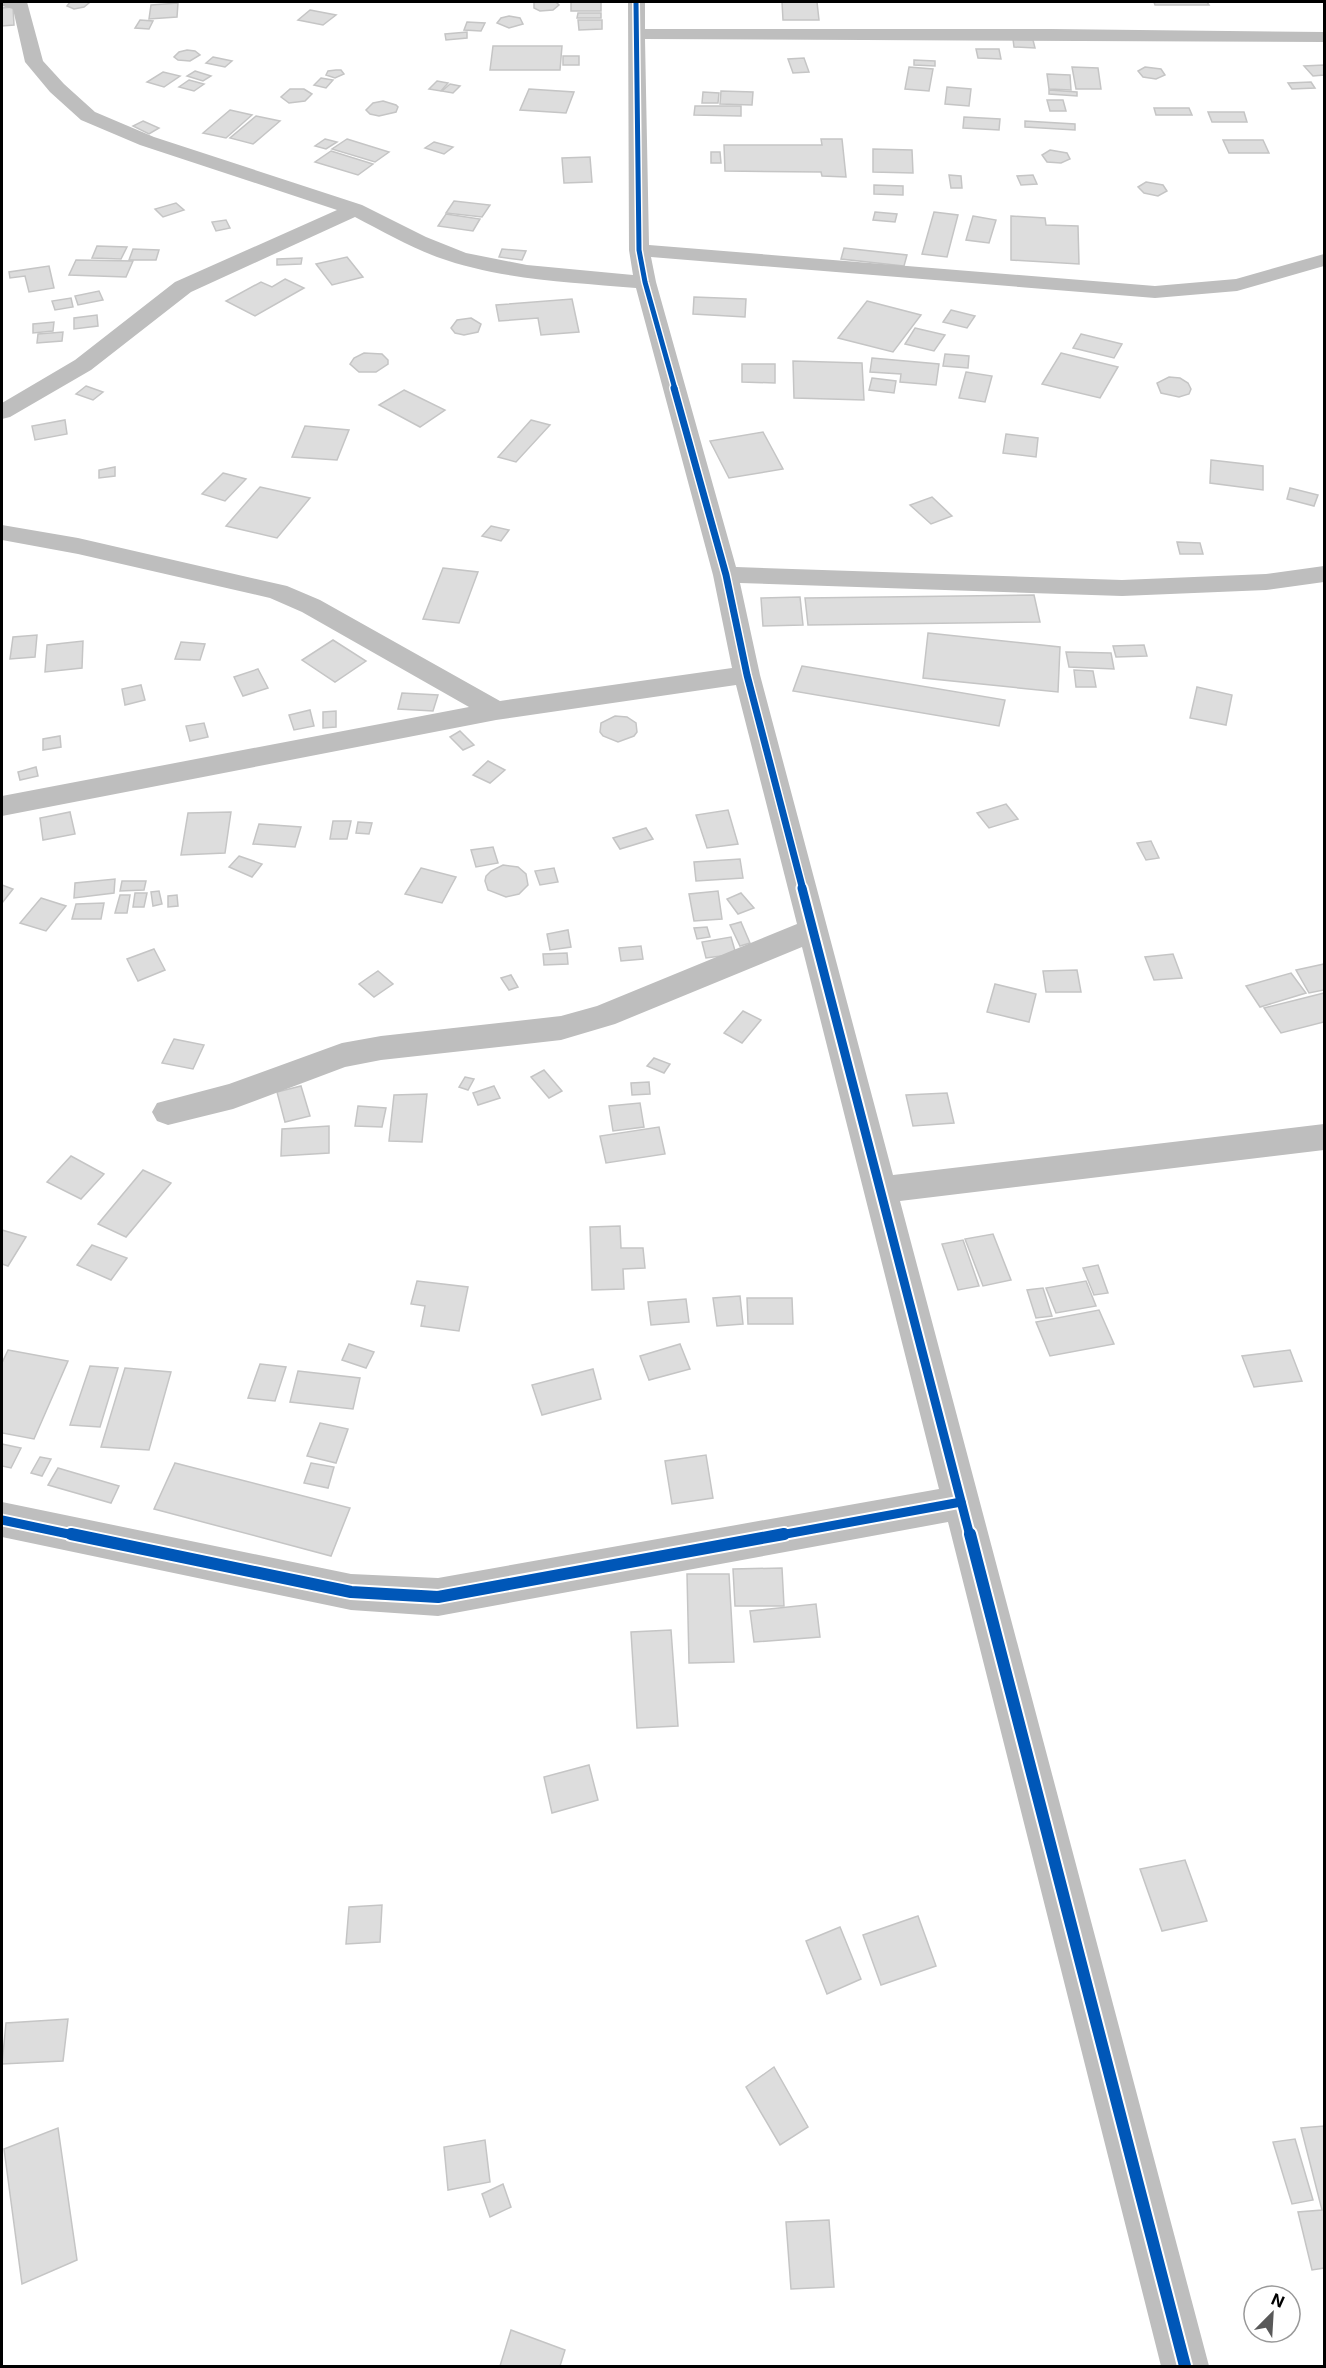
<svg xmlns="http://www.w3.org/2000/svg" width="1326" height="2368" viewBox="0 0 1326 2368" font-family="Inter,sans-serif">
  <rect width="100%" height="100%" fill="#fff"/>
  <g fill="#ddd" stroke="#c5c5c5" stroke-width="1.5">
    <polygon points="70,2 88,2 89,3 84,7 74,9 67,6"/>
    <polygon points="534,2 556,2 559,5 553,10 540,11 534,8"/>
    <rect x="571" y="2" width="30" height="9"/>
    <polygon points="782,2 817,2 819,20 783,20"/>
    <polygon points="1154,2 1207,2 1209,5 1155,5"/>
    <polygon points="178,3 177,17 149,19 151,5"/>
    <polygon points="13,7 14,25 2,26 2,8"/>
    <polygon points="310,10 336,15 323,25 298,20"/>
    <polygon points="578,13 601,13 601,18 577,18"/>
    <polygon points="509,16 520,18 523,24 509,28 497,23 501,18"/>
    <polygon points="140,20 153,21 149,29 135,28"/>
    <polygon points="578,20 602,20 602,29 579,30"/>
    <polygon points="467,22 485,23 481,31 464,30"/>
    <polygon points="467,32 467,38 446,40 445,34"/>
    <polygon points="1013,39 1033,40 1035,48 1014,47"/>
    <polygon points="493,46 562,46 560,70 490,70"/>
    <polygon points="976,49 999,49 1001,59 978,58"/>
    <polygon points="187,50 195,51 200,55 190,61 178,60 174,57 179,52"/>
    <rect x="563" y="56" width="16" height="9"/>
    <polygon points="213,57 232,61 225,67 206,63"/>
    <polygon points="804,58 809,72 793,73 788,59"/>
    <polygon points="914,60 935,61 935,66 914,65"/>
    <polygon points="1324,65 1324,75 1313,76 1304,66"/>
    <polygon points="909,67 933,69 929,91 905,89"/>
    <polygon points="1072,67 1098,68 1101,89 1076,89"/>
    <polygon points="1145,67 1161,69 1165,75 1156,79 1143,77 1138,71"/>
    <polygon points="336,70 341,70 344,74 335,78 326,75 328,71"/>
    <polygon points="195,71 211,76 203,81 187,76"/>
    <polygon points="163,72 180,76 164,87 147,82"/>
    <polygon points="1047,74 1070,75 1071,90 1049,89"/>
    <polygon points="321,78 333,80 326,88 314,85"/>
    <polygon points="189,80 204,84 194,91 179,87"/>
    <polygon points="437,81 448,83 441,91 429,89"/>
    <polygon points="1311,82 1315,88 1292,89 1288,83"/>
    <polygon points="450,84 460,86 453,93 442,91"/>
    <polygon points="947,87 971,89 969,106 945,104"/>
    <polygon points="290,89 304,89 312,94 305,101 289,103 281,97"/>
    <polygon points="529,89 574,92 566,113 520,110"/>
    <polygon points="1049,90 1077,92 1077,96 1049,94"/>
    <polygon points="721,91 753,92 752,105 720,104"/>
    <polygon points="703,92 719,93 718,103 702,103"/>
    <polygon points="1047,100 1063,100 1066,111 1050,111"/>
    <polygon points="383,101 396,105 398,107 396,112 379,116 370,114 366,110 373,103"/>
    <polygon points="695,106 741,106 741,116 694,115"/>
    <polygon points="1154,108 1189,108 1192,115 1156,115"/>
    <polygon points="230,110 252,115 226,138 203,133"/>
    <polygon points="1208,112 1244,112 1247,122 1212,122"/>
    <polygon points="256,116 280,121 253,144 230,138"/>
    <polygon points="964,117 1000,119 999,130 963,128"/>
    <polygon points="143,121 159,128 149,134 133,126"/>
    <polygon points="1025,121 1075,124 1075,130 1025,127"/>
    <polygon points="325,139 337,142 326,149 315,146"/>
    <polygon points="347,139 389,152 375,162 332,149"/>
    <polygon points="821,139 842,139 846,177 822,176 821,172 725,171 724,145 822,145"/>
    <polygon points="1223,140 1263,140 1269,153 1229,153"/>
    <polygon points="434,142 453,147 444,154 425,148"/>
    <polygon points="873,149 912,150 913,173 873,172"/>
    <polygon points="1050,150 1067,153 1070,159 1061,163 1047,162 1042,155"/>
    <polygon points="331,151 373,164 358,175 315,162"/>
    <polygon points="711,152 720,152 721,163 711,163"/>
    <polygon points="590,157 592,182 564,183 562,158"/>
    <polygon points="949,175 961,176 962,188 951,188"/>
    <polygon points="1033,175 1037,184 1021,185 1017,176"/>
    <polygon points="1146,182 1163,185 1167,191 1158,196 1144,193 1138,187"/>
    <polygon points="874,185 903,186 903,195 874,194"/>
    <polygon points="454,201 490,205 482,217 446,213"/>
    <polygon points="176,203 184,210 163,217 155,209"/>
    <polygon points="875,212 897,214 895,222 873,220"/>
    <polygon points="934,212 958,215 947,257 922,254"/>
    <polygon points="446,214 480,219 473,231 438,226"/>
    <polygon points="973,216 996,220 989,243 966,240"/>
    <polygon points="1011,216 1045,218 1046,225 1078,226 1079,264 1011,260"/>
    <polygon points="226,220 230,228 216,231 212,222"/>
    <polygon points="97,246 127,247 121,259 92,258"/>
    <polygon points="844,248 907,255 904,266 841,259"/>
    <polygon points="133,249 159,250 156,260 129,260"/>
    <polygon points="502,249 526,251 522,260 499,257"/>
    <polygon points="347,257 363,277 332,285 316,264"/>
    <polygon points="302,258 301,264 277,265 277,259"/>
    <polygon points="76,260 133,261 126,277 69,275"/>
    <polygon points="49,266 54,288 29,292 25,276 10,278 9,272"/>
    <polygon points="285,279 304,288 255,316 226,301 261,282 272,287"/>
    <polygon points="99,291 103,300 78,305 75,296"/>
    <polygon points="694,297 746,299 745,317 693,314"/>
    <polygon points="71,298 73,307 55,310 52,301"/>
    <polygon points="572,299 579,332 541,335 538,318 499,321 496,305"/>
    <polygon points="867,301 921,315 893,352 838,338"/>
    <polygon points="951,310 975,316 967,328 943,322"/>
    <polygon points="97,315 98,326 74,329 74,318"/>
    <polygon points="471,318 481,324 478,332 464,335 455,333 451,328 457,320"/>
    <polygon points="54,322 53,331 33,333 33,324"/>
    <polygon points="915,328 945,335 934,351 905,344"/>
    <polygon points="63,332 62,341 37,343 38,334"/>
    <polygon points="1081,334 1122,344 1114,358 1073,348"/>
    <polygon points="364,353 382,354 388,360 388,364 376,372 359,372 350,364 354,358"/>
    <polygon points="1061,353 1118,367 1100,398 1042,384"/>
    <polygon points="945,354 969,356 968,368 943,366"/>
    <polygon points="872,358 939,364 936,385 900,382 901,374 870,372"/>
    <polygon points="793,361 862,363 864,400 794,398"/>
    <polygon points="742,364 775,364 775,383 742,382"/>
    <polygon points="966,372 992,376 985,402 959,398"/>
    <polygon points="1169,377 1180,378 1188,383 1191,389 1189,394 1179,397 1161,393 1157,383"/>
    <polygon points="872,378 896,381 894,393 869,390"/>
    <polygon points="86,386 103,392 93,400 76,394"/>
    <polygon points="404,390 445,410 420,427 379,405"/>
    <polygon points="65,420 67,434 35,440 32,426"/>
    <polygon points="531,420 550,425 516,462 498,457"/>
    <polygon points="305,426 349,430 337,460 292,457"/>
    <polygon points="763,432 783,469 729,478 710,441"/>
    <polygon points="1006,434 1038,438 1036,457 1003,453"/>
    <polygon points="1211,460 1263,466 1263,490 1210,483"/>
    <polygon points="115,467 115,476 99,478 99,470"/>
    <polygon points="223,473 246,479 225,501 202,494"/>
    <polygon points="260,487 310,498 277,538 226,526"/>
    <polygon points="1290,488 1318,495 1314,506 1287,499"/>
    <polygon points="932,497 952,516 931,524 910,505"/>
    <polygon points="491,526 509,530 501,541 482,536"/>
    <polygon points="1177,542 1200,543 1203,554 1180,554"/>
    <polygon points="443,568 478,572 459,623 423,619"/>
    <polygon points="1034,595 1040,622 808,625 805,598"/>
    <polygon points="800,597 803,625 763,626 761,598"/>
    <polygon points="928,633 1060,647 1058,692 923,678"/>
    <polygon points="37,635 35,657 10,659 13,637"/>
    <polygon points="333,640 366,661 335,682 302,660"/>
    <polygon points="83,641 82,668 45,672 47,645"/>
    <polygon points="181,642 205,644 200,660 175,659"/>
    <polygon points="1144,645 1147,656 1116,657 1113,646"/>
    <polygon points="1066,652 1111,653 1114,669 1069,667"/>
    <polygon points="802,666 1005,700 999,726 793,691"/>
    <polygon points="258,669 268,688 243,696 234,677"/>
    <polygon points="1074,670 1093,671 1096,687 1076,687"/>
    <polygon points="141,685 145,700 125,705 122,689"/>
    <polygon points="1197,687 1232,695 1226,725 1190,718"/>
    <polygon points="402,693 438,695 433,711 398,709"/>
    <polygon points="310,710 314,726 294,730 289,715"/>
    <polygon points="336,711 336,727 323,728 323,712"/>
    <polygon points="615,716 627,717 636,723 637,732 634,736 618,742 603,736 600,732 601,723"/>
    <polygon points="204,723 208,737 190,741 186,726"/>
    <polygon points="460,731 474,745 463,750 450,737"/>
    <polygon points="60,736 61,747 43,750 43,739"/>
    <polygon points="488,761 505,770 490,783 473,775"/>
    <polygon points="36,767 38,776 20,780 18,772"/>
    <polygon points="1006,804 1018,819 989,828 977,813"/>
    <polygon points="728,810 738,844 707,848 696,815"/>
    <polygon points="70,812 75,834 43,840 40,818"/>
    <polygon points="231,812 225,853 181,855 188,813"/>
    <polygon points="333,821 351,821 347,839 330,839"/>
    <polygon points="358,822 372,823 369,834 356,833"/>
    <polygon points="259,824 301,827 295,847 253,844"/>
    <polygon points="646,828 653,839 620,849 613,838"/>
    <polygon points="1151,841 1159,858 1146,860 1137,843"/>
    <polygon points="493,847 498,863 476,867 471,850"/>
    <polygon points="239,856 262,864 252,877 229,867"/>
    <polygon points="740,859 743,878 696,881 694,862"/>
    <polygon points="503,865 518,867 526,874 528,885 519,894 506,897 488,890 485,881 486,876 491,871"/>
    <polygon points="421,868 456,877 442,903 405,894"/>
    <polygon points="554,868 558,882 540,885 535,871"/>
    <polygon points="115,879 114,893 74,898 75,883"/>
    <polygon points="122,881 146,881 144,890 120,891"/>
    <polygon points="2,885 13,889 2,903"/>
    <polygon points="159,891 162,904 153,906 151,892"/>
    <polygon points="718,891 722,919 694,921 689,894"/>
    <polygon points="135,893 147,893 144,907 133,907"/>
    <polygon points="741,893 754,908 738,914 727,899"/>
    <polygon points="120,895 130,895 127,913 115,913"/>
    <polygon points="177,895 178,906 168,907 168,896"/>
    <polygon points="41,898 66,906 46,931 20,923"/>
    <polygon points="104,903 101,919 72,919 76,904"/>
    <polygon points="741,922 750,943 740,946 730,925"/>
    <polygon points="707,927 710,937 697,939 694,928"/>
    <polygon points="568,930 571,947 550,950 547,934"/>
    <polygon points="731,937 736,954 706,958 702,942"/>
    <polygon points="641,946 643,959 621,961 619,948"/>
    <polygon points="154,949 165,970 138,981 127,959"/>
    <polygon points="567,953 568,964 544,965 543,954"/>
    <polygon points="1173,954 1182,978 1154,980 1145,957"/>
    <polygon points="1324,964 1324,990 1309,993 1296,970"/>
    <polygon points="1077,970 1081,992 1046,992 1043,971"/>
    <polygon points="378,971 393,984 374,997 359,984"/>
    <polygon points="1291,973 1306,993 1260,1007 1246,986"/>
    <polygon points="511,975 518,987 509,990 501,978"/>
    <polygon points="995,984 1036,994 1029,1022 987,1012"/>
    <polygon points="1324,993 1324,1022 1281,1033 1264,1008"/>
    <polygon points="743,1011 761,1020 742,1043 724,1033"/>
    <polygon points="174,1039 204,1045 193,1069 162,1063"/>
    <polygon points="654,1058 670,1064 664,1073 647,1066"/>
    <polygon points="544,1070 562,1091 549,1098 531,1077"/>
    <polygon points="465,1077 474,1079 468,1090 459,1087"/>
    <polygon points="649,1082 650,1094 632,1095 631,1083"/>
    <polygon points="301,1086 310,1116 285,1122 277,1092"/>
    <polygon points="494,1086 500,1098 478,1105 473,1093"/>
    <polygon points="947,1093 954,1123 913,1126 906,1095"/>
    <polygon points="427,1094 422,1142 389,1141 394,1095"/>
    <polygon points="640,1103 644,1127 613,1131 609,1106"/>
    <polygon points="358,1106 386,1108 382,1127 355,1126"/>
    <polygon points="329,1126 329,1153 281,1156 282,1129"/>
    <polygon points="659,1127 665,1154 606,1163 600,1136"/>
    <polygon points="71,1156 104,1174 81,1199 47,1182"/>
    <polygon points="143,1170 171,1183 126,1237 98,1224"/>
    <polygon points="620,1226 621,1248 643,1248 645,1268 623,1269 624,1289 592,1290 590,1227"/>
    <polygon points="2,1230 26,1237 8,1266 2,1264"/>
    <polygon points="993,1234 1011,1280 983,1286 965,1239"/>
    <polygon points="963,1240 979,1286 958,1290 942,1244"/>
    <polygon points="92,1245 127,1258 111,1280 77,1265"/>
    <polygon points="1098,1265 1108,1293 1094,1295 1083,1268"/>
    <polygon points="417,1281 468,1287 459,1331 421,1326 425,1306 411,1304"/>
    <polygon points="1086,1281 1096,1306 1056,1313 1046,1288"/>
    <polygon points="1043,1288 1052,1316 1036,1318 1027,1290"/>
    <polygon points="740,1296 743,1324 717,1326 713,1298"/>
    <polygon points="747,1298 792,1298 793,1324 748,1324"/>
    <polygon points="686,1299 689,1322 651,1325 648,1302"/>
    <polygon points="1099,1310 1114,1344 1050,1356 1036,1322"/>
    <polygon points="349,1344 374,1352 366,1368 342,1360"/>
    <polygon points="680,1344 690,1369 649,1380 640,1356"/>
    <polygon points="8,1350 68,1361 34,1439 2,1433 2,1363"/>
    <polygon points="1290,1350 1302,1381 1254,1387 1242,1356"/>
    <polygon points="260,1364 286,1367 275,1401 248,1398"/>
    <polygon points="90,1366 118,1368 100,1427 70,1425"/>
    <polygon points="125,1368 171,1372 149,1450 101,1447"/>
    <polygon points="593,1369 601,1399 542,1415 532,1385"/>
    <polygon points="298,1371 360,1378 353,1409 290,1402"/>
    <polygon points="320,1423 348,1429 336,1463 307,1456"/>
    <polygon points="2,1444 21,1448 11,1468 2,1466"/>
    <polygon points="706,1455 713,1498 672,1504 665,1461"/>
    <polygon points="40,1457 51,1459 42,1476 31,1473"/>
    <polygon points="175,1463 350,1508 331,1556 154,1509"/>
    <polygon points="311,1463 334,1467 328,1488 304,1483"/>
    <polygon points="58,1468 119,1486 111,1503 48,1485"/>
    <polygon points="782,1568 784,1606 735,1606 733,1569"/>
    <polygon points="687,1574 729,1574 734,1662 689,1663"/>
    <polygon points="816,1604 820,1637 754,1642 750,1611"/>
    <polygon points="671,1630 678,1726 637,1728 631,1632"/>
    <polygon points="589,1765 598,1800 552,1813 544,1777"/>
    <polygon points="1185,1860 1207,1921 1162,1931 1140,1869"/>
    <polygon points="382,1905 380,1942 346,1944 349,1907"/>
    <polygon points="918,1916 936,1966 881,1985 863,1935"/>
    <polygon points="840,1927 861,1979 827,1994 806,1941"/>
    <polygon points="68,2019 63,2061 2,2064 6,2023"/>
    <polygon points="774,2067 808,2127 780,2145 746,2087"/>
    <polygon points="1324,2126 1324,2268 1312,2270 1298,2212 1322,2210 1301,2128"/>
    <polygon points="58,2128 77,2260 22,2284 4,2149"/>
    <polygon points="1295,2139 1313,2200 1292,2204 1273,2142"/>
    <polygon points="485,2140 490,2182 448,2190 444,2147"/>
    <polygon points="503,2184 511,2207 490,2217 482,2194"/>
    <polygon points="829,2220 834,2287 791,2289 786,2222"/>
    <polygon points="511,2330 565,2350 560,2366 500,2366"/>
  </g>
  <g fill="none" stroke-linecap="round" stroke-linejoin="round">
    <path fill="#bebebe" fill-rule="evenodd" d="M2 2H27L43 61 64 84 95 112 154 137 362 205 426 237 466 253 527 265 633 275 629 250 628 2H645V29H1051L1324 32V42L645 39 649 245 1155 286 1236 279 1324 254V266L1237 291 1155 298 651 257 656 282 736 567 1122 580 1266 574 1324 566V582L1266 590 1122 596 740 583 760 675 893 1175 1324 1124V1150L900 1201 1209 2366H1161L948 1522 438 1616 351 1610 2 1537V1502L351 1574 438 1578 939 1489 802 947 615 1024 561 1040 381 1060 345 1067 233 1109 168 1125 157 1121 152 1112 157 1103 229 1084 342 1043 381 1036 561 1016 597 1006 797 924 736 685 496 720 2 816V796L469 707 302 612 270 598 78 554 2 540V525L78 538 287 586 320 600 500 701 732 668 713 575 636 288C569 282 501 280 437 257 408 246 382 231 355 217L191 292 91 370 10 417 2 419V403L75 360 175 282 337 210 140 145 81 120 50 92 25 62 13 9 2 6Z"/>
    <defs>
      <polyline id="cycleway-far3" points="636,2 639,250 645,282 675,389"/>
      <polyline id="cycleway-far2" points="674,388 726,575 747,675 803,890"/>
      <g id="cycleway-far1">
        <polyline points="802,888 970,1536"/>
        <polyline points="2,1520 78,1536"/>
        <polyline points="775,1536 961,1502"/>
      </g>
      <g id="cycleway">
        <polyline points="71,1534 351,1592 438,1597 784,1534"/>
        <polyline points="970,1534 1185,2366"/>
      </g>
    </defs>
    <use href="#cycleway-far3" stroke="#fff" stroke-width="8"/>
    <use href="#cycleway-far2" stroke="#fff" stroke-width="10"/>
    <use href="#cycleway-far1" stroke="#fff" stroke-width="13"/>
    <use href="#cycleway" stroke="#fff" stroke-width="16"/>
    <use href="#cycleway-far3" stroke="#0057b8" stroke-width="5"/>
    <use href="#cycleway-far2" stroke="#0057b8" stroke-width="7"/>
    <use href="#cycleway-far1" stroke="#0057b8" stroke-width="9"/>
    <use href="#cycleway" stroke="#0057b8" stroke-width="12"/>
  </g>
  <rect width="1326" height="2368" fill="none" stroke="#000000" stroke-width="6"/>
  <g transform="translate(1272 2314) rotate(24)"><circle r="28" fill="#ffffff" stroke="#999999" stroke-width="1.5"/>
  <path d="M0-4.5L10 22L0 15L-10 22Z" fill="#595959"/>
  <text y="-9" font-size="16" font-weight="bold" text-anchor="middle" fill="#000000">N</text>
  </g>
</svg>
